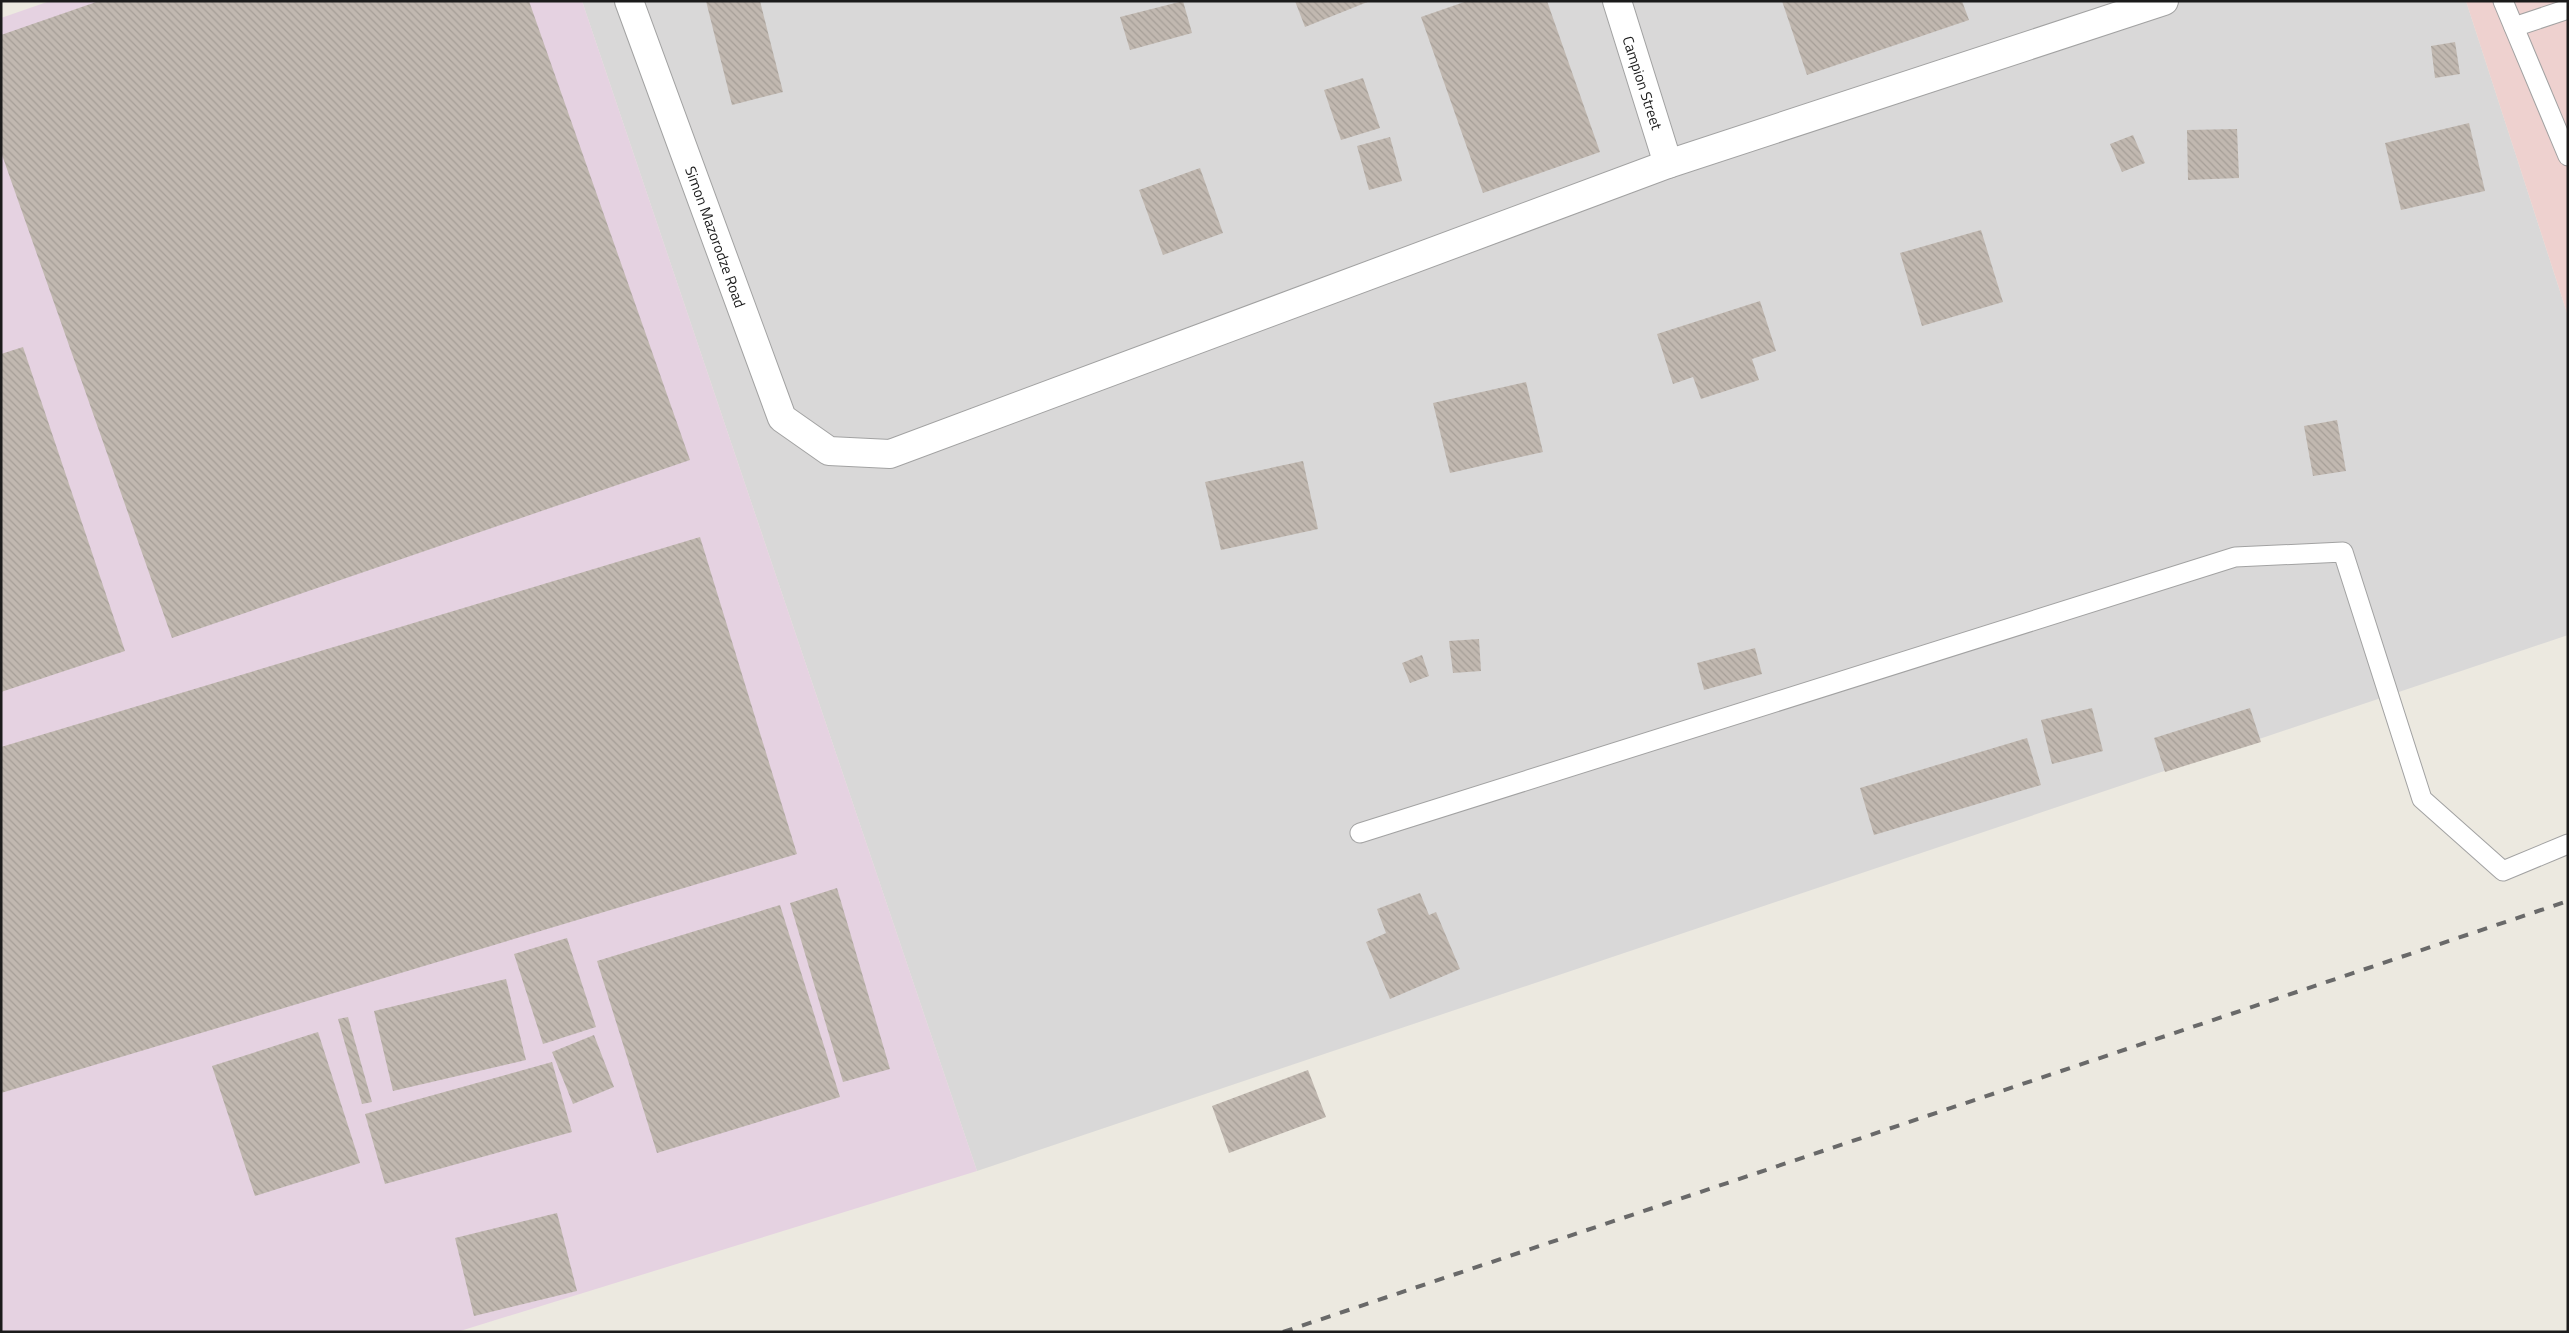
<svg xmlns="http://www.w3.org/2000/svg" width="2569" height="1333" viewBox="0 0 2569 1333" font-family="'Titillium Web',sans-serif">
  <defs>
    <pattern id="building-back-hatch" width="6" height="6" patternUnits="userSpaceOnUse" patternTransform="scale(1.25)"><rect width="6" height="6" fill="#c1b8b0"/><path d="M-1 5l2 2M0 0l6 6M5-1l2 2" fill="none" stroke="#a59e97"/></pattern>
  </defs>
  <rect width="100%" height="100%" fill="#ece9e0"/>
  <polygon fill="#d9d8d8" points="582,1 2466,1 2568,316 2568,635 977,1171"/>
  <polygon fill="#eed1cf" points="2466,1 2568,1 2568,316"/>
  <polygon fill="#e5d2e1" points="50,1 582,1 977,1171 457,1332 1,1332 1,18"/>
  <g fill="url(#building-back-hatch)">
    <polygon points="99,1 529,1 690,460 172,638 1,152 1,35"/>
    <polygon points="706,1 760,1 783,92 732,105"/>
    <polygon points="1183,1 1192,33 1130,50 1120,17"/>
    <polygon points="1295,1 1370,1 1305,27"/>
    <polygon points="1467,1 1547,1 1600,152 1483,193 1421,17"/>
    <polygon points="1782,1 1962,1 1969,20 1807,75"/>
    <polygon points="2455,42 2460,74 2435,78 2431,46"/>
    <polygon points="1363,78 1380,128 1341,140 1324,90"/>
    <polygon points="2469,123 2485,191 2401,210 2385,143"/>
    <polygon points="2237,129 2239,178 2188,180 2187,130"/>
    <polygon points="2133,135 2145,163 2122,172 2110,144"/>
    <polygon points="1390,137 1402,181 1369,190 1357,146"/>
    <polygon points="1200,168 1223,233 1163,255 1139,190"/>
    <polygon points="1981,230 2003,302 1922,326 1900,253"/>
    <polygon points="1760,301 1776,351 1752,359 1759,380 1701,399 1693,377 1673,384 1657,334"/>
    <polygon points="23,347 125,651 1,692 1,354"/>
    <polygon points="1526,382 1543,452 1450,473 1433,403"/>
    <polygon points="2337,420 2346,471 2313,476 2304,426"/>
    <polygon points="1303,461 1318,529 1221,550 1205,482"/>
    <polygon points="700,537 797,854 1,1093 1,747"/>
    <polygon points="1479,639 1481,671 1453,673 1449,641"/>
    <polygon points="1755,648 1762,674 1704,690 1697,663"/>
    <polygon points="1422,655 1429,676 1410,683 1402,663"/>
    <polygon points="2092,708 2103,751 2052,764 2041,720"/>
    <polygon points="2250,708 2261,742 2165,772 2154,738"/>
    <polygon points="2027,738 2041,785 1874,835 1860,788"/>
    <polygon points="837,888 890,1069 843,1082 790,903"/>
    <polygon points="1420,893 1429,915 1436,912 1460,969 1390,999 1366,942 1386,933 1377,909"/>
    <polygon points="780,905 840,1097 657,1153 597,961"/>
    <polygon points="567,938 596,1027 543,1044 514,954"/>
    <polygon points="506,979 526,1060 393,1091 374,1011"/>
    <polygon points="348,1017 372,1102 362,1104 338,1019"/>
    <polygon points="318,1032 360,1163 255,1196 212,1066"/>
    <polygon points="594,1035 614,1087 573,1104 552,1052"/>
    <polygon points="552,1062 572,1132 385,1184 365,1114"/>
    <polygon points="1308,1070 1326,1117 1229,1153 1212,1106"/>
    <polygon points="557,1213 577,1291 474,1316 455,1238"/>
  </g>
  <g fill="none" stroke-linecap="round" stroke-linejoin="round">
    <defs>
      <g id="lane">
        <polyline points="2503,1 2568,156"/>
        <polyline points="2514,27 2568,9"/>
        <polyline points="1360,833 2235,557 2343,552 2422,799 2503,871 2568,844"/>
      </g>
      <g id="street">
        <polyline points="629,1 782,418 829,451 890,454 1668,164 2164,1"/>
        <polyline points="1617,1 1668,164"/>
      </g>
    </defs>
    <use href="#lane" stroke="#a2a2a2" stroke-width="21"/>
    <use href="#street" stroke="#a2a2a2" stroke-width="30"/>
    <use href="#lane" stroke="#fff" stroke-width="19"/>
    <use href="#street" stroke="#fff" stroke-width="28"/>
    <polyline stroke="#696969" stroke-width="4" stroke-dasharray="10 10" stroke-linecap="butt" points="1283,1332 2568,901"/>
  </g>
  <g text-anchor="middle" stroke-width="5" stroke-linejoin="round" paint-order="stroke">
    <g font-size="15" fill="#1b1b1b" stroke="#fff">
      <text transform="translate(1642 83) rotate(72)" y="5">Campion Street</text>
      <text transform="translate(715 237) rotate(70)" y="5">Simon Mazorodze Road</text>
    </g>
  </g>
  <rect width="2569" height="1333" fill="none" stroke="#1b1b1b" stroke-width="5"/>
</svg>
